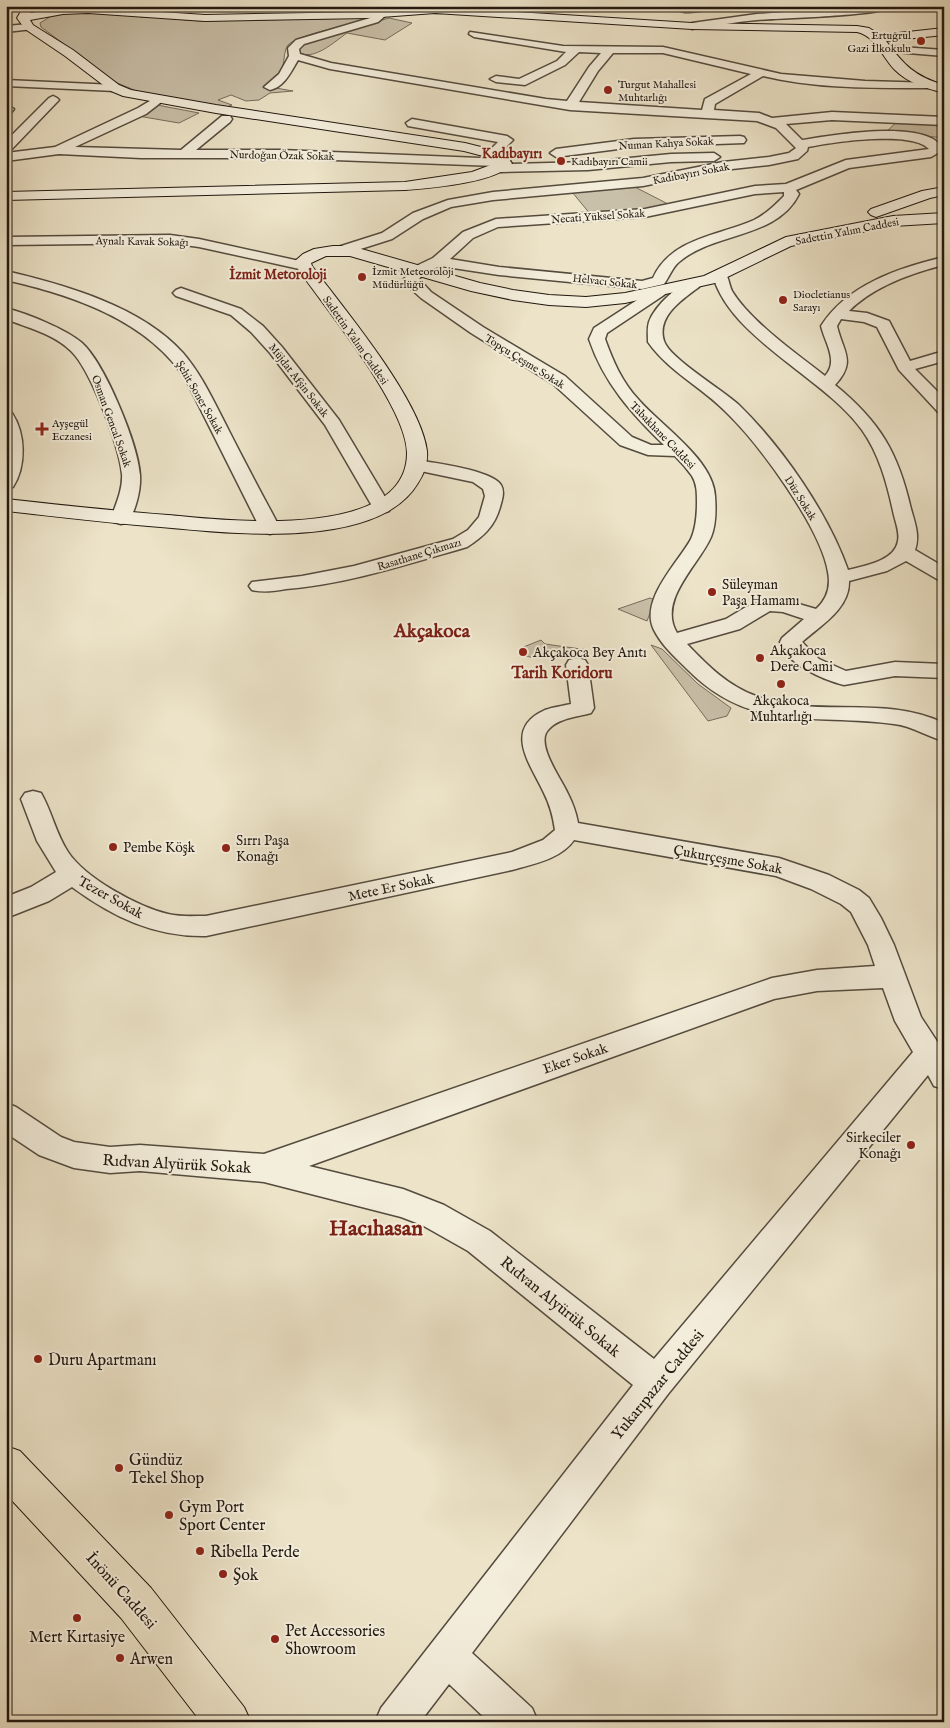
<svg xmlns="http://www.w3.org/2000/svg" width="950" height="1728" viewBox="0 0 950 1728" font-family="'IM FELL English',serif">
  <rect width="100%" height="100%" fill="#ece3c8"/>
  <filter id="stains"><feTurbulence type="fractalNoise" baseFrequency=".004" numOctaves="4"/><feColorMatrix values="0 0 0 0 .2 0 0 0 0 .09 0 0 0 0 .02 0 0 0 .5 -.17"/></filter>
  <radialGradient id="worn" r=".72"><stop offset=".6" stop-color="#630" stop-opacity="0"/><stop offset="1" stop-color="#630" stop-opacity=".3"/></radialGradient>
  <g fill="#c9c0a9" stroke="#756c5c">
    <path d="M71 12H90L199 21 370 18C353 25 298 34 288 45 283 52 285 64 281 71 277 78 273 80 270 87L293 91 270 93 259 100 246 101 231 95 218 100 232 105 227 107 139 92 115 82 41 27 40 23 53 15Z"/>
    <path d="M389 18 412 23 385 40 347 33C334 42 313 62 298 52L299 47 314 40Z"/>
    <polygon points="152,104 199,113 179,123 132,115"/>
    <polygon points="899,120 944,122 944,138 886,132"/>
    <polygon points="633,186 670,205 630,212 591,215 572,192"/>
    <polygon points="650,598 655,600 647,621 618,609"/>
    <path d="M541 640 545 644 588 650C568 657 541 663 521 654V648Z"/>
    <polygon points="651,645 662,649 698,684 731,708 727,716 708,721"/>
  </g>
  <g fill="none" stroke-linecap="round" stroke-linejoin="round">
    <defs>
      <g id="minor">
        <polygon points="148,6 160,6 149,16 141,16 140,14"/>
        <path d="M439 6H466C459 11 437 16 430 10Z"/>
        <path d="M681 6H714C707 11 684 15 677 9Z"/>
        <path d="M865 6H894C882 16 780 18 757 20 735 22 714 26 692 29L687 26 692 23 757 14Z"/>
        <path d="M379 11 383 12 385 16 378 22 304 44 299 49 300 54 331 63 546 99 567 101 589 67 601 53 579 52 565 65 525 85 496 82 490 79 496 76 519 79 557 61 566 52 474 37 469 34 470 32 563 46 663 47 781 74 865 81 934 83 936 85 930 88C875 88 817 89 763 76L715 104 714 110 759 113 772 118 832 112 944 117V125L832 120 786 124 802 140C835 135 903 123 933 139 937 141 941 146 943 150L931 157 849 168 796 190 799 194C777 239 713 232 679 262 672 268 670 276 664 284L642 289 499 275 440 266 424 273 419 279 431 292 483 327 565 376 632 437 651 445H664C631 413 604 383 589 339L594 328 654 289H664L667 292 664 295 607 333 605 339C613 361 622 382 638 399 661 426 713 459 715 496 716 509 716 525 711 537 699 565 657 600 677 633L726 619 746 607 768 599 785 600 816 609C827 599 831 587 828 572 821 528 759 444 727 413 702 387 669 372 648 342 648 335 647 329 649 322 654 307 683 277 699 281L701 284 699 287C683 299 656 316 664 341 669 358 723 390 739 405 782 447 828 513 848 570 864 566 895 561 898 541 900 532 895 521 893 511 887 483 879 454 862 430 824 377 731 339 713 276L715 273H725C729 278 729 285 732 291 750 321 797 354 825 376 839 361 825 343 821 326 847 285 898 268 944 257V265C911 273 873 287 849 311L867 313 889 321 910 361 944 351V361L915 369 944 398V413L938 412 899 370 877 327 864 322 841 319 837 326C843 352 857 361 835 385 880 422 898 452 911 509 915 523 920 536 915 550L944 567V581L937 579 906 561 887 571 849 581C850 609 820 626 802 642L819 659 846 671 895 662 944 664V678L895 676 844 685C824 680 786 664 780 642L782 638 804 619 783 612 770 611 740 629 687 644C707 665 728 686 756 696 815 719 883 694 944 723V741C926 736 912 726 894 724 815 713 752 734 688 670 676 658 662 646 654 630 639 600 678 563 691 539 696 528 697 514 697 502 697 493 697 484 692 476 687 469 681 462 675 456L648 455 620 445 553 384 471 333 421 298 410 288 404 279 414 267 433 258 463 232 496 219 645 209 755 186 786 184 846 160 929 149C912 130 833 142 808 147L807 151 798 159 769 165 723 170 643 186 493 200 451 207 423 219 392 239 348 253H338L336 250 338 247 382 233 413 213 448 200 493 192 643 178 723 162 769 157 789 153 796 148 776 128 757 121 570 110 330 69 298 60C291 72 284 87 270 90L264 87 279 74 289 56 288 48 296 40 370 18 375 12ZM613 53H663L751 74 705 99 702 110 579 102 598 71ZM784 192V196C775 205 766 214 754 220 718 236 671 238 653 278L642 281 499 267 450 259 473 238 498 227 645 217 755 194Z"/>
        <polygon points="29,24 34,27 33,29 6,32 6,26"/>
        <polygon points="887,46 944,50 944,56 883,51 882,49 883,47"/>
        <polygon points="6,80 115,85 121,88 115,91 6,86"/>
        <polygon points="53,96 57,98 59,100 57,102 10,151 6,152 6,141 49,98"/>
        <polygon points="158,96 164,100 146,114 75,147 181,150 222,116 230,116 232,119 230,122 196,150 281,150 505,159 510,160 511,164 588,162 671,154 714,153 720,157 714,161 671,162 588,170 501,172 496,171 496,166 281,158 141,158 59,154 6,161 6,153 55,147 138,108"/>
        <polygon points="6,104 14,109 10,114 6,115"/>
        <polygon points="412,119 507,136 513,140 496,157 492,158 486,154 498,142 408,126 406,123"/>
        <polygon points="740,136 744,137 746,140 744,143 634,147 556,157 550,153 556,149 634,139"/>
        <polygon points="170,235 199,239 304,262 309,263 311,266 309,269 304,270 199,247 170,243 6,245 6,237"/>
        <path d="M6 271C65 285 141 306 183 353 202 375 214 402 227 427 244 461 262 494 280 528L277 532 270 534 263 532 260 528 186 380C148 320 72 295 6 280Z"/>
        <polygon points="181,288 241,309 263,326 282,347 339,420 391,507 389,511 382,513 375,511 325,425 270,353 251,332 231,315 176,296 173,293 176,290"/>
        <path d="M6 308C28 314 66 329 82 343 105 364 138 444 140 475 141 489 136 510 128 522L121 524 114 522 111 518C116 504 123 489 122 474 119 446 91 370 71 351 54 334 28 328 6 319Z"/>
        <path d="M6 412 12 413C26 434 26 467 13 487L6 488Z"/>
        <path d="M417 460C434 463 492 470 501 485 505 492 502 500 500 507 495 526 483 537 467 547 408 564 348 584 286 589 275 591 263 593 252 590L249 586 252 582 302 576 354 566 453 539 468 530 479 517 485 496 483 489 473 482 411 469 408 465 411 461Z"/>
        <path d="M577 658 585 660 588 665 594 708 591 713C577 717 558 718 548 730 535 744 562 780 568 794 573 804 576 812 578 823L779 858 829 875 859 890 869 898 881 918 894 945 921 1017 944 1052V1089L934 1086 928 1075 668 1394 472 1653 532 1708 538 1722H489L449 1684 420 1722H375L381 1708 633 1385 468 1251 422 1225 401 1217 264 1182 140 1171 110 1173 74 1168 39 1155 6 1133V1103L16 1107 61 1137 74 1142 110 1147 140 1145 264 1154 772 978 817 970 875 966 868 945 851 912 841 904 811 889 776 876 574 840C561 859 533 864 512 870L206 936C154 937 113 917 72 887L49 901 6 918V897L31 887 56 872 37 841 21 799 25 793 33 791 41 793C52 812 56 834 68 852 85 878 138 907 168 914 180 917 193 916 206 916L512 852 543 840 555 830C553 816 550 805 544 793 531 765 502 729 545 710 553 707 563 706 571 704L566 665 569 660ZM883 988 895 1021 913 1052 654 1359 490 1231 444 1205 403 1189 309 1166 774 999 817 991Z"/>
      </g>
      <g id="secondary">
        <path d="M24 6H35L30 13 63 8 88 7 205 15 368 12 435 7 692 23 857 26 869 28 880 35 944 28V35L886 41C904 65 914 76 944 85V93C926 88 908 83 895 70 882 57 877 37 857 32L692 29 435 13 368 18 205 21 88 13 63 14 30 20 33 25 73 50 119 85 131 90 216 105 465 143 497 151 512 163C498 183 429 188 405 190L6 200V192L405 182 472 172 496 163 487 157 464 151 216 113 123 96 111 91 65 56 25 29 17 18Z"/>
        <polygon points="944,187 944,195 930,198 876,217 871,215 868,212 871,209 922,191"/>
        <path d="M944 213V223L893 226 791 246 715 283 625 303 586 307 549 305 513 300 471 291 350 256H326L311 263 312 266C344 309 421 400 427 451 428 463 424 474 418 483 379 549 237 534 172 528 117 524 61 517 6 511V499C60 505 114 511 168 515 223 520 407 542 407 453 407 406 324 307 296 266L295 261 303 254 314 249 333 246H351L480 283 513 290 549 295 586 297 625 293 704 276 786 237 893 216Z"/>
      </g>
      <polygon id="primary" points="6,1446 20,1451 151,1588 244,1707 251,1722 201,1722 121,1618 6,1494"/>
    </defs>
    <use href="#minor" stroke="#544b3e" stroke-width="3"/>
    <use href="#secondary" stroke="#211810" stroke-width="2"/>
    <use href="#primary" stroke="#211810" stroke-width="2"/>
    <use href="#minor" fill="#f3eddb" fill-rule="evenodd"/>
    <use href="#secondary" fill="#f3eddb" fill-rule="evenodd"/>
    <use href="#primary" fill="#ece3c8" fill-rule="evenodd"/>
  </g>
  <g fill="#8f2418" stroke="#f3eddb" stroke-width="2">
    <circle cx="921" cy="41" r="5"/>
    <circle cx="608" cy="90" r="5"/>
    <circle cx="561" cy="161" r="5"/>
    <circle cx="362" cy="277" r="5"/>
    <circle cx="783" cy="300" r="5"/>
    <path d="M39.5 421.5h5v5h5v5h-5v5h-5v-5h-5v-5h5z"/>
    <circle cx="712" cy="592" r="5"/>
    <circle cx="523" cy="652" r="5"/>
    <circle cx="760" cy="658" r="5"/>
    <circle cx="781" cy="684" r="5"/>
    <circle cx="113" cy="847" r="5"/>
    <circle cx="226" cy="848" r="5"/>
    <circle cx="911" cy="1145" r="5"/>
    <circle cx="38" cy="1359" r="5"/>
    <circle cx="119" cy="1468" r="5"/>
    <circle cx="169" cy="1515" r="5"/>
    <circle cx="200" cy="1551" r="5"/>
    <circle cx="223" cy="1574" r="5"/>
    <circle cx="77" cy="1618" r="5"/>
    <circle cx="275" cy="1639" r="5"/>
    <circle cx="120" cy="1658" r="5"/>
  </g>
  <g text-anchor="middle" stroke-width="4" stroke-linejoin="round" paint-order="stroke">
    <g font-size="11" fill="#211810" stroke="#f3eddb" text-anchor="start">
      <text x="911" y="39" text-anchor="end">Ertuğrul<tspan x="911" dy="13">Gazi İlkokulu</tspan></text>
      <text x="618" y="88">Turgut Mahallesi<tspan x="618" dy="13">Muhtarlığı</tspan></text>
      <text x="571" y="165">Kadıbayırı Camii</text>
      <text x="372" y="275">İzmit Meteoroloji<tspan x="372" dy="13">Müdürlüğü</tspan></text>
      <text x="793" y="298">Diocletianus<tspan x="793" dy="13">Sarayı</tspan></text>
      <text x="52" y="427">Ayşegül<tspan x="52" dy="13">Eczanesi</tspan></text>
    </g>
    <g font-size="11" fill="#211810" stroke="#f3eddb">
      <text transform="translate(666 143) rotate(-3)" y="4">Numan Kahya Sokak</text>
      <text transform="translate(282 155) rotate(1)" y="4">Nurdoğan Özak Sokak</text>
      <text transform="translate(691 173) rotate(-11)" y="4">Kadıbayırı Sokak</text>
      <text transform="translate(598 216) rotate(-4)" y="4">Necati Yüksel Sokak</text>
      <text transform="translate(847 231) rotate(-11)" y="4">Sadettin Yalım Caddesi</text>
      <text transform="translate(142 241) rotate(1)" y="4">Aynalı Kavak Sokağı</text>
      <text transform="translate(605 281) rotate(6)" y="4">Helvacı Sokak</text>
      <text transform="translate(356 340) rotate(55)" y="4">Sadettin Yalım Caddesi</text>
      <text transform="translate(525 361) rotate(32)" y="4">Topçu Çeşme Sokak</text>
      <text transform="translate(299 380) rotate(52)" y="4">Müjdat Afşin Sokak</text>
      <text transform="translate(200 397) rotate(60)" y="4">Şehit Soner Sokak</text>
      <text transform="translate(112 421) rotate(70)" y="4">Osman Gencal Sokak</text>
      <text transform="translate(663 435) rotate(46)" y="4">Tabakhane Caddesi</text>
      <text transform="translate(801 498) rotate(58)" y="4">Düz Sokak</text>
      <text transform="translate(419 554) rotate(-17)" y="4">Rasathane Çıkmazı</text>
    </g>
    <g font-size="14" font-weight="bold" fill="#7a1f14" stroke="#f3eddb">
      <text x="512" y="158">Kadıbayırı</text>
      <text x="278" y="279">İzmit Metoroloji</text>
    </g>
    <g font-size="14" fill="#211810" stroke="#f3eddb" text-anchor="start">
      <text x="722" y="589">Süleyman<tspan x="722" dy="16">Paşa Hamamı</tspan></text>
      <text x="770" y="655">Akçakoca<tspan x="770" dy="16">Dere Cami</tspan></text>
      <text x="533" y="657">Akçakoca Bey Anıtı</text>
      <text x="781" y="705" text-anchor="middle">Akçakoca<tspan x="781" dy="16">Muhtarlığı</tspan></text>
      <text x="236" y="845">Sırrı Paşa<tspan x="236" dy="16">Konağı</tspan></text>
      <text x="123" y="852">Pembe Köşk</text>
      <text x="901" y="1142" text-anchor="end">Sirkeciler<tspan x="901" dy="16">Konağı</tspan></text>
    </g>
    <g font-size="14" fill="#211810" stroke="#f3eddb">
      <text transform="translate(728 859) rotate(10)" y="5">Çukurçeşme Sokak</text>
      <text transform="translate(391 887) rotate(-12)" y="5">Mete Er Sokak</text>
      <text transform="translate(111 897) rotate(29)" y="5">Tezer Sokak</text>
      <text transform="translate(575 1058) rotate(-19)" y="5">Eker Sokak</text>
    </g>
    <g font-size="16" font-weight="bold" fill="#7a1f14" stroke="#f3eddb">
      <text x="562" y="678">Tarih Koridoru</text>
    </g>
    <g font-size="16" fill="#211810" stroke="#f3eddb">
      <text transform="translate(177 1163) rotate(3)" y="6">Rıdvan Alyürük Sokak</text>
      <text transform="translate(561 1306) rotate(39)" y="6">Rıdvan Alyürük Sokak</text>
      <text transform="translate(657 1384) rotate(-51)" y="6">Yukarıpazar Caddesi</text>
      <text transform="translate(122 1590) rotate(48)" y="6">İnönü Caddesi</text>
    </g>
    <g font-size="16" fill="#211810" stroke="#f3eddb" text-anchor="start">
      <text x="48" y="1365">Duru Apartmanı</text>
      <text x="129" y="1465">Gündüz<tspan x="129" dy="18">Tekel Shop</tspan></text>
      <text x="179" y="1512">Gym Port<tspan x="179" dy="18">Sport Center</tspan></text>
      <text x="210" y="1557">Ribella Perde</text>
      <text x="233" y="1580">Şok</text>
      <text x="285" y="1636">Pet Accessories<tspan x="285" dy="18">Showroom</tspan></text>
      <text x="77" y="1642" text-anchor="middle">Mert Kırtasiye</text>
      <text x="130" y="1664">Arwen</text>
    </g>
    <g font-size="19" font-weight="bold" fill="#7a1f14" stroke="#f3eddb">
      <text x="432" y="637">Akçakoca</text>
    </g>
    <g font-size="22" font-weight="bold" fill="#7a1f14" stroke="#f3eddb">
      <text x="376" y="1235">Hacıhasan</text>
    </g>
  </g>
  <rect width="950" height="1728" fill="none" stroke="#ece3c8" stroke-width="25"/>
  <rect x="8" y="8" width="935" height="1713" fill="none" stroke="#211810" stroke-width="2.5"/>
  <rect x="12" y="12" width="925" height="1703" fill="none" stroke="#211810"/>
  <rect width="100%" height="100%" filter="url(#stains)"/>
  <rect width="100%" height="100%" fill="url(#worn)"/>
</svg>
